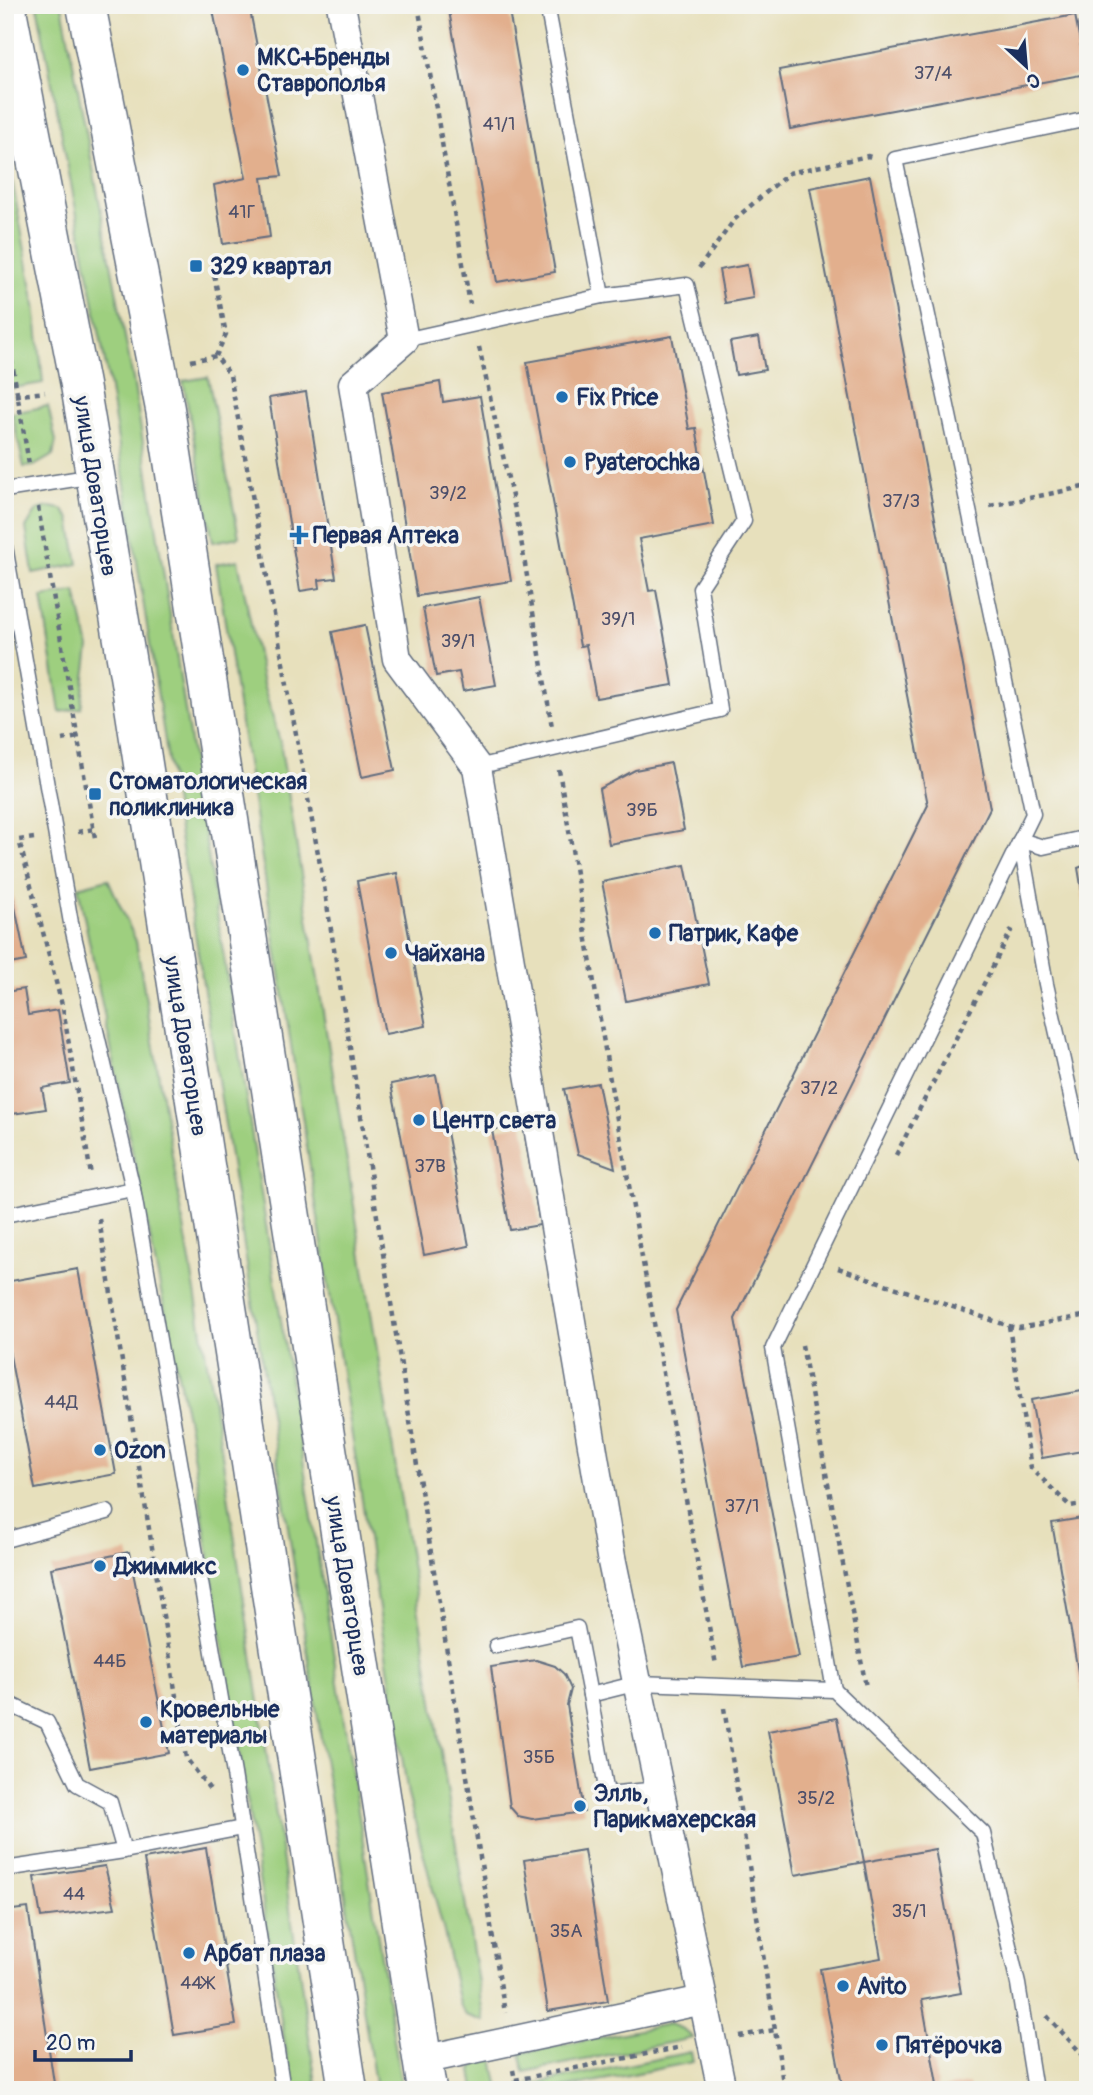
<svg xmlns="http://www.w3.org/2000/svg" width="1093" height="2095" viewBox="0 0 1093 2095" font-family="Pangolin,sans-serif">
  <rect width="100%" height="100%" fill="#f6f6f2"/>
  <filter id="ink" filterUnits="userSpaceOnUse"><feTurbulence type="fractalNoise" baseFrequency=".0143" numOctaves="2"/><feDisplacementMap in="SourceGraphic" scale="14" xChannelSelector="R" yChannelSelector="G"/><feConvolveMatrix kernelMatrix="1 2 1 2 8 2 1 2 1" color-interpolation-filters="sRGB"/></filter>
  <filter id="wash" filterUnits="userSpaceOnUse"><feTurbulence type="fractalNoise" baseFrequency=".00686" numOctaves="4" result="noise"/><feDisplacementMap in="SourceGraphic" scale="28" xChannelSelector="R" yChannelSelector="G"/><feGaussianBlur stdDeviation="1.57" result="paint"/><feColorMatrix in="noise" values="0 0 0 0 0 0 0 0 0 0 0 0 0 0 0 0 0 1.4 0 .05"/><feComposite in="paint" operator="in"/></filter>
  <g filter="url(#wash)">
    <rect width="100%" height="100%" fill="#e7e0bc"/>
    <g fill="#9ecf7f" stroke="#5c7f6e" stroke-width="2">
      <polygon points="37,5 62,5 133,379 402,2090 376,2090 109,383"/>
      <polygon points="5,141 35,305 43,383 7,389"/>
      <polygon points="208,377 239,537 213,542 183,381"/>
      <polygon points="48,406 56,441 53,455 34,466 24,467 12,413"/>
      <polygon points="49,507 62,509 70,519 78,564 33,573 26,528 37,510"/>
      <polygon points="238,560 263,684 280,742 484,2021 466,2015 459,2004 444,1932 408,1795 216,564"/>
      <polygon points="76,592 89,648 81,708 60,712 42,597"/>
      <polygon points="108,879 136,941 219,1434 317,2090 292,2090 189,1428 78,887"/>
      <polygon points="669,2024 683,2029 693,2038 524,2072 521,2053"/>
      <polygon points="492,2052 499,2090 475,2090 472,2070 481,2057"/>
      <polygon points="691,2052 693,2062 553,2090 530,2090 529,2085"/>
    </g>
    <g id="blocks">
      <g fill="#e2af8d">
        <polygon points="212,5 249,5 282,176 262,178 270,237 223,244 214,185 246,178"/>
        <polygon points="448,5 508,5 555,272 497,282"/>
        <polygon points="1075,15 1086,74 790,129 779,70"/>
        <polygon points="870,176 990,808 735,1319 799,1657 743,1667 676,1310 928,805 810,188"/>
        <polygon points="747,265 753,298 725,303 719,270"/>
        <polygon points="672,336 689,429 696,428 714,525 639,539 649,591 656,590 673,685 596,698 586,645 580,646 527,362"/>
        <polygon points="759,337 765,370 736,375 730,342"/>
        <polygon points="440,382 443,402 480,396 511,581 417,596 382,392"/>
        <polygon points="306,392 336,578 319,580 320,588 300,591 269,398"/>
        <polygon points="479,597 496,685 463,691 459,672 436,676 423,608"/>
        <polygon points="365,625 395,770 362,777 332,632"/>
        <polygon points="671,763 684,830 609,844 599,789 635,770"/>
        <polygon points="5,858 26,961 5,965"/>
        <polygon points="1088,864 1088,915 1086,915 1078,868"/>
        <polygon points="685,865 709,984 626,1001 602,882"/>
        <polygon points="397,873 426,1026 385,1034 357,881"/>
        <polygon points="24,989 28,1015 58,1010 70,1083 42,1088 46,1109 5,1115 5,992"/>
        <polygon points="436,1075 469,1246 424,1255 391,1084"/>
        <polygon points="598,1083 615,1168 578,1154 564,1089"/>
        <polygon points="523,1124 540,1225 510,1230 492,1130"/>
        <polygon points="78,1269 116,1474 35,1489 5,1329 5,1282"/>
        <polygon points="1088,1390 1088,1450 1042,1458 1031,1400"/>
        <polygon points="1088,1517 1088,1717 1086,1717 1052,1523"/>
        <polygon points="129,1552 169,1753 90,1768 51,1568"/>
        <polygon points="536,1660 555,1666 564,1674 571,1689 567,1705 584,1812 532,1819 518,1816 510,1807 491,1667"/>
        <polygon points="837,1718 864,1862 935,1849 961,1993 922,2000 938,2090 843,2090 820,1969 881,1958 864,1862 795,1875 768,1731"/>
        <polygon points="206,1848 236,2025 174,2035 144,1859"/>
        <polygon points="584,1850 608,2001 548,2011 524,1860"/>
        <polygon points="105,1866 115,1908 41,1917 34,1877"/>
        <polygon points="28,1908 55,2090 5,2090 5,1911"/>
        <polygon points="969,2084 970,2090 942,2090 942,2088"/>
      </g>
    </g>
  </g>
  <g filter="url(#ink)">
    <use href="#blocks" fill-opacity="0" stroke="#626d7f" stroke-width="2"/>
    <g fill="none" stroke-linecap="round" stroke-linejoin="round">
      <defs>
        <g id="service">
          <polyline points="404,340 602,296 547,5"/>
          <polyline points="5,490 94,476"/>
          <polyline points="5,546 71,923 133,1189 234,1774 283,2090"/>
          <polyline points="477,767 720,710 700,588 744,521 687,285 602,296"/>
          <polyline points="1084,1155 1046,984 1020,840 1043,847 1088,837"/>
          <polyline points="5,1215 133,1189"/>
          <polyline points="5,1540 107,1512"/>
          <polyline points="496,1646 577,1628 590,1695 638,1683 834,1690 983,1833 1018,1984 1035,2090"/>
          <polyline points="834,1690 773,1348 1033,814 895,159 1088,119"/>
          <polyline points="590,1695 607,1794 659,1789"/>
          <polyline points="5,1702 47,1722 77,1784 110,1802 124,1851"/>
          <polyline points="5,1869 124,1851 242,1828"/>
        </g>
        <g id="minor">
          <polyline points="341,5 404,340 353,384 397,659 477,767 611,1557 722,2090"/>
          <polyline points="422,2060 703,2000"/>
        </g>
        <g id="primary">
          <polyline points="6,5 80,385 132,693 348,2090"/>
          <polyline points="86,5 165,409 427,2090"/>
        </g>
      </defs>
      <use href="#service" stroke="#626d7f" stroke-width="17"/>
      <use href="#minor" stroke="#626d7f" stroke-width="31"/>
      <use href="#primary" stroke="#626d7f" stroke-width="41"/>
      <g stroke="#626d7f" stroke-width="4.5" stroke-dasharray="5 5" stroke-linecap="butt">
        <polyline points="418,5 470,304"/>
        <polyline points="212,265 226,334 216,356"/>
        <polyline points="699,268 735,219 789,173 868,156 873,158"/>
        <polyline points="5,320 29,464"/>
        <polyline points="479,347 519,528 552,727"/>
        <polyline points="191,361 216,356 230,375 324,886 505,2013"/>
        <polyline points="5,397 45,392"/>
        <polyline points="990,506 1088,486"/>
        <polyline points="38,507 95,838"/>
        <polyline points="62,740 79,737"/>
        <polyline points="559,770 611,1086 716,1665"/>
        <polyline points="78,832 94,829"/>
        <polyline points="34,838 19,840 63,1009 91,1175"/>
        <polyline points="896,1155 1012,929"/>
        <polyline points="99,1219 186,1758 212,1792"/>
        <polyline points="838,1268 1009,1326 1019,1328 1088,1315"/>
        <polyline points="1009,1326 1031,1468 1070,1506 1088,1503"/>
        <polyline points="802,1345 866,1687"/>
        <polyline points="724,1708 775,2030"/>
        <polyline points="1047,2016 1082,2054 1088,2067"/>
        <polyline points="739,2036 775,2030 784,2090"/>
        <polyline points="513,2070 517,2090"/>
        <polyline points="515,2080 682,2047"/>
      </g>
      <use href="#service" stroke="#fff" stroke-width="14"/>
      <use href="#minor" stroke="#fff" stroke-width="28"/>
      <use href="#primary" stroke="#fff" stroke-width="38"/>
    </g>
  </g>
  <g fill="#1f6fb2" stroke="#f6f6f2" stroke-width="2.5">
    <circle cx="243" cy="70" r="7"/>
    <rect x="189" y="259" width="14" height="14" rx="3.5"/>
    <circle cx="562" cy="397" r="7"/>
    <circle cx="570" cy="462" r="7"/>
    <path d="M295.5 524.5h7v7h7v7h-7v7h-7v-7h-7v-7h7z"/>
    <rect x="88" y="787" width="14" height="14" rx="3.5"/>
    <circle cx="655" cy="933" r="7"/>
    <circle cx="391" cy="953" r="7"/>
    <circle cx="419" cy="1120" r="7"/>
    <circle cx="100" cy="1450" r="7"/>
    <circle cx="100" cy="1566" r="7"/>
    <circle cx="146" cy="1722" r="7"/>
    <circle cx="580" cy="1806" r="7"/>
    <circle cx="189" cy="1953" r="7"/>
    <circle cx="843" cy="1986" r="7"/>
    <circle cx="882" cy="2045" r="7"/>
  </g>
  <g text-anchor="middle" stroke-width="7" stroke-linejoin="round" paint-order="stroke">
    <g font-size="19" fill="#4d4f6a">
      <text x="933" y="79">37/4</text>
      <text x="499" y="130">41/1</text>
      <text x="242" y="218">41Г</text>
      <text x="448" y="499">39/2</text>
      <text x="901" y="507">37/3</text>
      <text x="618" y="625">39/1</text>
      <text x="458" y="647">39/1</text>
      <text x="642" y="816">39Б</text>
      <text x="819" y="1094">37/2</text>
      <text x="430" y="1172">37В</text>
      <text x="61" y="1408">44Д</text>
      <text x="742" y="1512">37/1</text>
      <text x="110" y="1667">44Б</text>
      <text x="539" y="1763">35Б</text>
      <text x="816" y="1804">35/2</text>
      <text x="74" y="1900">44</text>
      <text x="909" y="1917">35/1</text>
      <text x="566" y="1937">35А</text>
      <text x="197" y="1989">44Ж</text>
    </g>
    <g font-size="23" font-weight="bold" fill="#1b2f5e" stroke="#f6f6f2" text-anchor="start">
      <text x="257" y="65">МКС+Бренды<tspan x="257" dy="26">Ставрополья</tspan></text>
      <text x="210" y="274">329 квартал</text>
      <text x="576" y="405">Fix Price</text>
      <text x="584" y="470">Pyaterochka</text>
      <text x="313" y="543">Первая Аптека</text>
      <text x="109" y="789">Стоматологическая<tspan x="109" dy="26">поликлиника</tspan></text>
      <text x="669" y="941">Патрик, Кафе</text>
      <text x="405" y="961">Чайхана</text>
      <text x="433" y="1128">Центр света</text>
      <text x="114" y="1458">Ozon</text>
      <text x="114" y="1574">Джиммикс</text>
      <text x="160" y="1717">Кровельные<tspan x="160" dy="26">материалы</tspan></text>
      <text x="594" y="1801">Элль,<tspan x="594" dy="26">Парикмахерская</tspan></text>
      <text x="203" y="1961">Арбат плаза</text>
      <text x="857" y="1994">Avito</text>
      <text x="896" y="2053">Пятёрочка</text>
    </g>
    <g font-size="23" fill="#1b2f5e" stroke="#f6f6f2">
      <text transform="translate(96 486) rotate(81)" y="8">улица Доваторцев</text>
      <text transform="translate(186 1046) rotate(81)" y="8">улица Доваторцев</text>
      <text transform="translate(348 1586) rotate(81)" y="8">улица Доваторцев</text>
    </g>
  </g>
  <rect width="1093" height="2095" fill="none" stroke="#f6f6f2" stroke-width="28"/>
  <g transform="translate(1026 66) rotate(154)" stroke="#f6f6f2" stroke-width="5" paint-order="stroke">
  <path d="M0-5L12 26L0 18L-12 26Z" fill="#1b2f5e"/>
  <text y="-10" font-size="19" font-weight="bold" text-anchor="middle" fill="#1b2f5e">С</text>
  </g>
  <path d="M35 2050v10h96v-10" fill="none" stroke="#1b2f5e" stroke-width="3.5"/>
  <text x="46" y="2050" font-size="21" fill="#1b2f5e" stroke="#f6f6f2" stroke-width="5" paint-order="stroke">20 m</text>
</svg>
